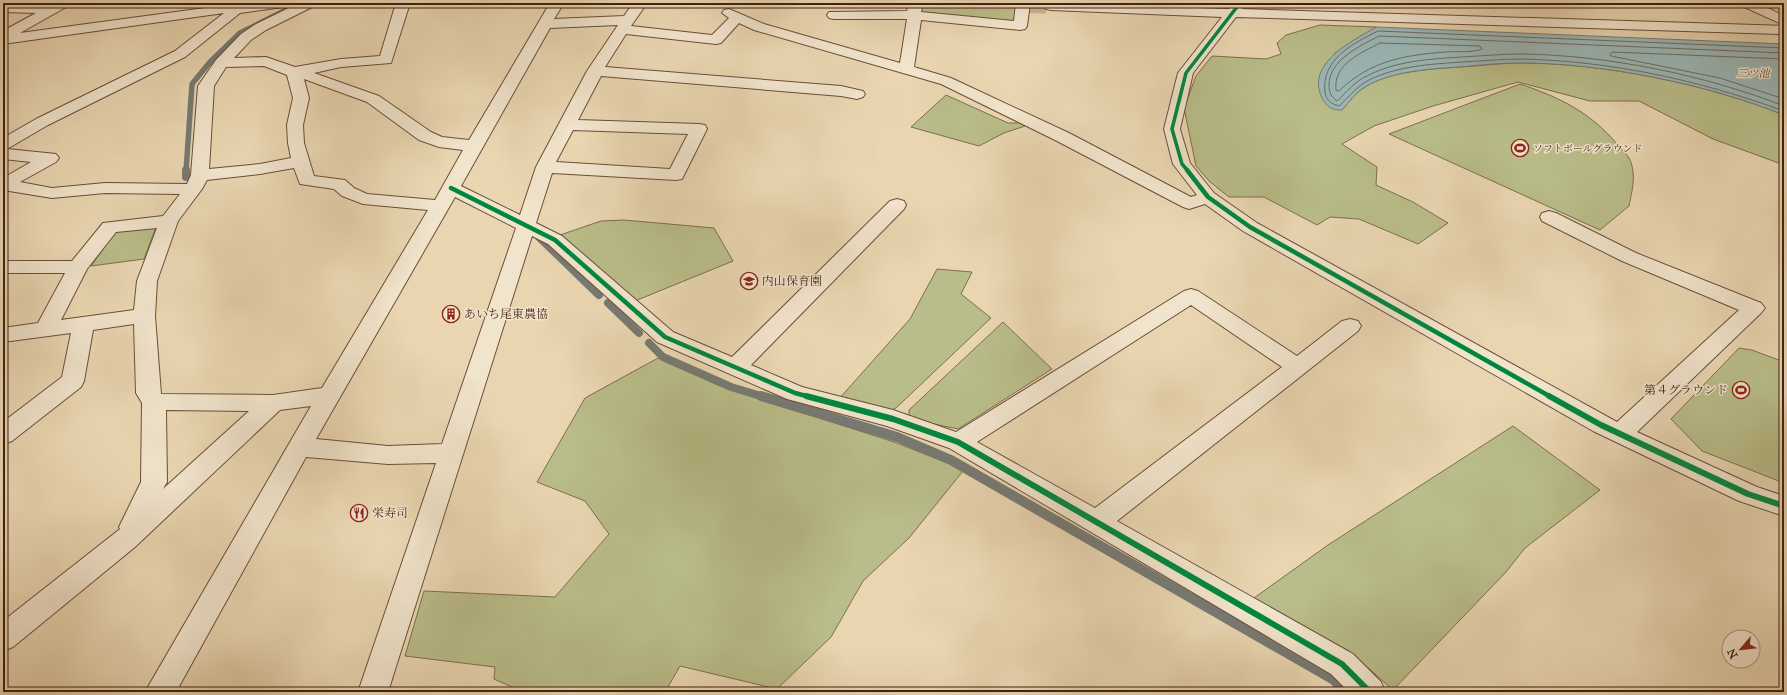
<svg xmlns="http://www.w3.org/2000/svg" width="1787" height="695" viewBox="0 0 1787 695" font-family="'IM FELL Great Primer','Noto Serif JP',serif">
  <rect width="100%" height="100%" fill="#e9d6b1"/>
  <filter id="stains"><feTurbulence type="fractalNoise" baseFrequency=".005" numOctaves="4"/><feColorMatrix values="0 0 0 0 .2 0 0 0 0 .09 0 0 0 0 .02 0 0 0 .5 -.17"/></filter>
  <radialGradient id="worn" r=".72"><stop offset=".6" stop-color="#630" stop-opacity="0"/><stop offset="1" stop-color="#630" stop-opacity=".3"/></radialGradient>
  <g fill="#b9bd89" stroke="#7e6e4d">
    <polygon points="923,3 1016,3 1015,20 1008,22 925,14 921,12"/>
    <path d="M1320 25 1376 27 1335 53 1342 110C1349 102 1356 92 1365 87 1391 71 1430 69 1460 67 1480 66 1500 63 1520 63 1603 63 1707 84 1784 115V165L1713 139 1639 101H1590L1518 82 1433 106 1374 126 1342 144 1377 167 1376 185 1413 202 1448 223 1418 244 1359 219 1330 217 1317 225 1264 197H1229L1209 181 1196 166 1184 108 1196 76 1212 56 1266 59 1281 54 1277 43 1286 35Z"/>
    <path d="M1520 84C1559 97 1590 112 1617 144 1621 149 1626 153 1629 158 1637 173 1632 191 1629 206L1600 230 1389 134Z"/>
    <polygon points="946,95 1008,123 1022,123 1025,126 1004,133 979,146 911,127"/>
    <polygon points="624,220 714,228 733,261 635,301 560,235 601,221"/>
    <polygon points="156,227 144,259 91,266 116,231"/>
    <polygon points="937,269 972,272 961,294 991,318 896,408 889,411 838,400 910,319"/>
    <polygon points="1003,322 1052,369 958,429 909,419 909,410"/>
    <polygon points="1739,348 1752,350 1784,362 1784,483 1702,451 1671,419"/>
    <polygon points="658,358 729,389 894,442 950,464 963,471 909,538 863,581 831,637 777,689 680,666 665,692 523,692 494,679 495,667 405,656 424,591 555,597 609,534 585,501 537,482 585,398"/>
    <polygon points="1513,426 1600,490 1525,548 1506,572 1393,690 1349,651 1254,598 1328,545"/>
  </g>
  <path fill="#9bb7b6" stroke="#777a74" d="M1376 27 1784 44V115C1707 84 1603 63 1520 63 1500 63 1480 65 1459 67 1430 69 1391 71 1365 87 1356 92 1349 102 1342 110 1333 111 1326 106 1322 98 1305 63 1353 41 1376 27Z"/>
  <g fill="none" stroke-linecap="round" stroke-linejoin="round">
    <g stroke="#6e6b64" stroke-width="1">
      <path d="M1380 43 1480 46 1482 49C1472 53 1457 51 1446 52 1404 55 1370 61 1339 91L1336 90C1333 64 1361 53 1380 43Z"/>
      <path d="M1784 48 1378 31C1354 43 1321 59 1325 92 1326 100 1331 104 1339 106 1349 97 1357 86 1369 80 1397 66 1432 64 1463 62 1482 61 1502 59 1521 59 1611 61 1699 80 1784 111"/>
      <path d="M1784 53 1379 36C1360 46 1329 60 1329 85 1329 92 1331 97 1337 101 1347 92 1355 81 1367 76 1395 61 1430 59 1461 57 1481 56 1501 54 1521 54 1607 55 1705 75 1784 106"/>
      <polyline points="1784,59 1612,52 1610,54 1611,56 1720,78 1784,99"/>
    </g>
    <polyline stroke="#777a74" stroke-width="5.5" points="186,171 192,84 210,62 240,33 290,8"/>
    <g stroke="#777a74" stroke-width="8">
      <polyline points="186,177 186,170"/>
      <polyline points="539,237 599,295"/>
      <polyline points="608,303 639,333"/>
      <polyline points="649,343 663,357 731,387 764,397"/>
    </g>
    <polyline stroke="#777a74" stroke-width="10" points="761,396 897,437 951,460 1334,680 1345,692"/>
    <polyline stroke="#c8b191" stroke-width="16" stroke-dasharray="16 8" stroke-linecap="butt" points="982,3 1051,6"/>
    <defs>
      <g id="minor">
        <path d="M53 3H70L68 6 20 33 227 5 228 3H240L241 5 255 3H291L289 6 284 7 240 13 185 57 48 125 7 149 56 154 59 158 56 162 20 182 52 188 105 183 187 184 191 175 198 86 216 60 241 34 256 24 299 3H316L314 6 266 30 251 40 234 58 266 57 295 67 341 59 380 56 396 3H410L391 63 341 67 314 73 379 96 431 132 442 137 469 140 550 3H564L554 19 624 16 633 3H647L631 26 712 35 729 18 722 13 724 10 729 9 764 24 900 63 907 19H834L829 18 827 15 829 12 907 11 909 3H923L921 12 1014 21 1016 3H1030L1027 26 1025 29 1020 30 921 20 914 67 951 78 1069 133 1191 197 1197 195 1173 164 1164 129 1178 73 1222 17 1051 10 1046 9 1044 6 1046 3 1229 9 1233 3H1247L1242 9 1784 26V34L1236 17 1193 73 1180 129 1190 163 1214 193 1257 223 1617 422 1739 310 1622 261 1542 221 1540 217 1542 213 1549 211 1556 213 1636 253 1761 303 1765 308 1761 313 1637 432 1757 487 1784 496V516L1739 501 1593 431 1243 231 1205 204 1189 209 1183 207 1057 141 941 84 754 30 739 23 721 43 716 44 626 34 605 67 841 86 863 91 865 94 863 97 857 99 841 96 601 76 578 120 699 124 705 125 707 129 682 179 676 180 552 173 536 223 562 236 673 332 732 357 890 201 897 199 904 201 906 205 904 209 751 365 802 387 893 410 956 432 1184 291 1191 289 1198 291 1297 356 1342 321 1350 319 1358 321 1361 326 1358 331 1117 521 1353 654 1381 682 1385 692H1349L1331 674 949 448 887 426 787 399 657 342 548 244 532 236 388 692H358L436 463 388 464 306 457 176 692H145L311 406 280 410 135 547 13 647 3 651V621L120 529 119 527 141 482 142 403 136 393 134 324 93 330 84 381 81 387 12 441 3 444V422L62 377 71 333 3 342V328L38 323 65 273H3V261H72L103 223 163 216 180 194 105 193 52 198 3 190V178L31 162 3 159V138L36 119 175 51 224 13 3 44V31L36 13 3 12V4L50 5ZM618 25 587 71 536 167 520 215 461 186 550 28ZM264 66 287 75 293 98 287 125 288 143 291 158 260 164 209 169 214 86 226 67ZM304 79 367 102 419 140 439 147 463 150 435 200 367 194 354 188 345 180 314 176 304 143 303 125 309 98ZM573 130 688 134 670 169 556 162ZM294 168 300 184 334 189 342 196 363 204 428 210 322 388 273 395 161 394 155 316 157 281 178 221 202 189 207 180 260 174ZM455 197 516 228 442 444 388 446 316 439ZM157 228 137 281 134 310 61 320 87 269 116 232ZM1191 305 1282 367 1095 508 977 442ZM166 410 249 411 163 489 167 482Z"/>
        <polygon points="1740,3 1758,3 1784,16 1784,25 1742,6"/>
      </g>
    </defs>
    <use href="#minor" stroke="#6c4d39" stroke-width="2"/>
    <use href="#minor" fill="#f1e4cc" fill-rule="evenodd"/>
    <defs>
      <polyline id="cycleway-far2" points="1188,171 1182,164 1172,129 1186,73 1240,3"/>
      <g id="cycleway-far1">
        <polyline points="1187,170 1208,197 1250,227 1551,397"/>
        <polyline points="451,188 555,240 665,337 795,393 810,397"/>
      </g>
      <g id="cycleway">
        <polyline points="806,396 893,419 958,442 1342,664 1370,692"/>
        <polyline points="1549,396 1601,425 1748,494 1784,506"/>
      </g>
    </defs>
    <use href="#cycleway-far2" stroke="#f1e4cc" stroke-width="5"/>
    <use href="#cycleway-far1" stroke="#f1e4cc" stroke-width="7"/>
    <use href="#cycleway" stroke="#f1e4cc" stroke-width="8"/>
    <use href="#cycleway-far2" stroke="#00873e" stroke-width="3.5"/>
    <use href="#cycleway-far1" stroke="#00873e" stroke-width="4.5"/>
    <use href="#cycleway" stroke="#00873e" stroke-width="6"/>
  </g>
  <defs>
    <symbol id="stadium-ring" viewBox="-11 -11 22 22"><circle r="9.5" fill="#f1e4cc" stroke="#8f2418" stroke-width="1.5"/><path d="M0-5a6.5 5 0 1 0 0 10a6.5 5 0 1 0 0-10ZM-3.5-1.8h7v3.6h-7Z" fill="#8f2418"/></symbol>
    <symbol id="school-ring" viewBox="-11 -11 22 22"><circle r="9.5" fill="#f1e4cc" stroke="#8f2418" stroke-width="1.5"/><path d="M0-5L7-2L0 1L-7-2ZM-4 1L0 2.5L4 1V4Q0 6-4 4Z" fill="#8f2418"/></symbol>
    <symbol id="building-ring" viewBox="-11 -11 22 22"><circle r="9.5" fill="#f1e4cc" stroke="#8f2418" stroke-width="1.5"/><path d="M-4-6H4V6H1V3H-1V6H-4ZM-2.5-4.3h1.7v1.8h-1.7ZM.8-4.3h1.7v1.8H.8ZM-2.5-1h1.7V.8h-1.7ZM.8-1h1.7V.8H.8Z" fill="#8f2418"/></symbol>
    <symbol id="restaurant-ring" viewBox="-11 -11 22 22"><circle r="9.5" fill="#f1e4cc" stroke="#8f2418" stroke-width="1.5"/><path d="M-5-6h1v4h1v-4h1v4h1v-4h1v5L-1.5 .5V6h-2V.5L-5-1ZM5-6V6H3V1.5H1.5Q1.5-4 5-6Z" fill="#8f2418"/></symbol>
  </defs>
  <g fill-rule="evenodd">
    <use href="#stadium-ring" x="1510" y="138" width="20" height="20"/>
    <use href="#school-ring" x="739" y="271" width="20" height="20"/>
    <use href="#building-ring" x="441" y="304" width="20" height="20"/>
    <use href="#stadium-ring" x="1731" y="380" width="20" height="20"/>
    <use href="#restaurant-ring" x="349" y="503" width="20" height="20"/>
  </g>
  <g text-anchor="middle" stroke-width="3" stroke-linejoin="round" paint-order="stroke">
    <g font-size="10" fill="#421f11" stroke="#f1e4cc" text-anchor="start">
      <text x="1533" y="152">ソフトボールグラウンド</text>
    </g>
    <g font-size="11" font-style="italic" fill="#58453a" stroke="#f1e4cc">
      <text x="1753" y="77">三ツ池</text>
    </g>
    <g font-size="12" fill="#421f11" stroke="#f1e4cc" text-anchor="start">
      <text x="762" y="285">内山保育園</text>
      <text x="464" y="318">あいち尾東農協</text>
      <text x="1728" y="394" text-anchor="end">第４グラウンド</text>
      <text x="372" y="517">栄寿司</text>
    </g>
  </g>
  <rect width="1787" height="695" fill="none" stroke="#e9d6b1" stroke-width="16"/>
  <rect x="4" y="4" width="1779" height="687" fill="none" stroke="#421f11" stroke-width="2"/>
  <rect x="8" y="8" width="1771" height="679" fill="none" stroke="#421f11"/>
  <g transform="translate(1741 649) rotate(242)"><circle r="19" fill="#f1e4cc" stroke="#ab9581"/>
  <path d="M0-3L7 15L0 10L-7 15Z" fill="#8f2418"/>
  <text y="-6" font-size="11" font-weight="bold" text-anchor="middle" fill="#421f11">N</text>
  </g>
  <rect width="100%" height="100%" filter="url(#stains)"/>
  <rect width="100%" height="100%" fill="url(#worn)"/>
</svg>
